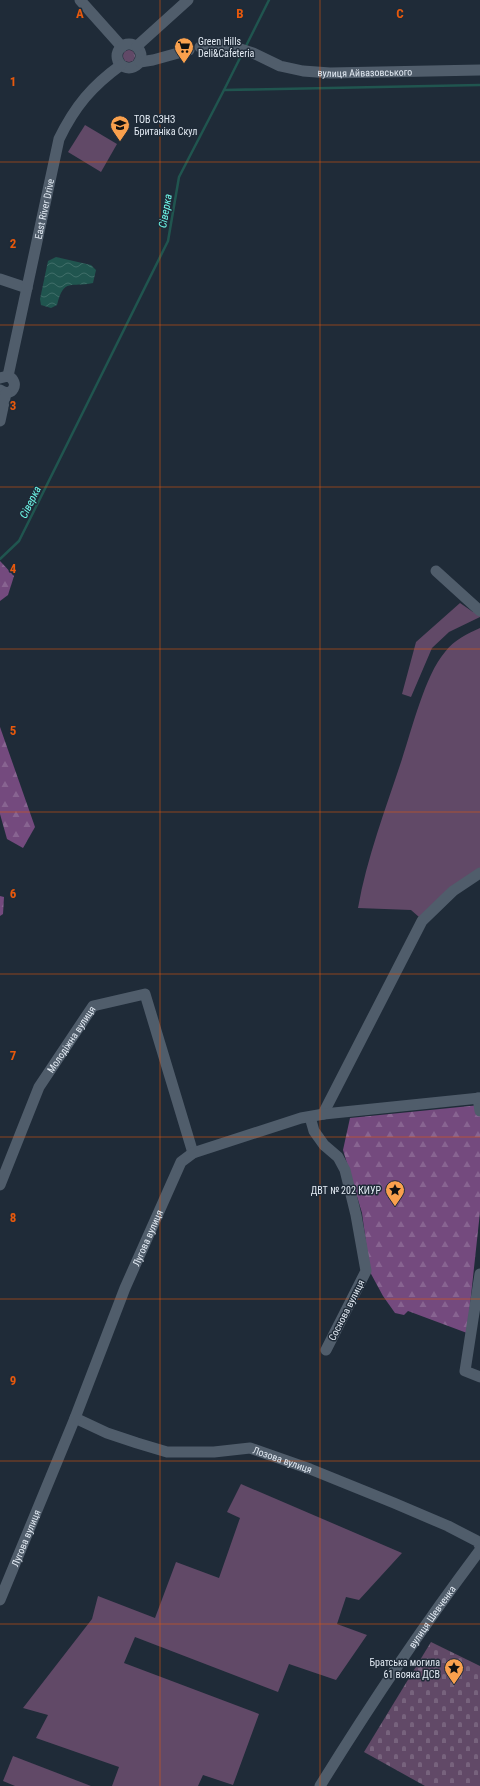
<svg xmlns="http://www.w3.org/2000/svg" width="480" height="1786" viewBox="0 0 480 1786" font-family="'Roboto Condensed',sans-serif">
  <defs>
    <pattern id="grass-tufts" width="24" height="20" patternUnits="userSpaceOnUse"><rect width="24" height="20" fill="#614967"/><path d="M3 7l-1-3M5 7V3M7 7l1-3M15 17l-1-3M17 17v-4M19 17l1-3" fill="none" stroke="#77637d"/></pattern>
    <pattern id="forest-firs" width="22" height="20" patternUnits="userSpaceOnUse"><rect width="22" height="20" fill="#744a7e"/><path d="M5 1l3.5 6h-7zM16 11l3.5 6h-7z" fill="#886491"/></pattern>
    <pattern id="cemetery-stones" width="16" height="16" patternUnits="userSpaceOnUse"><rect width="16" height="16" fill="#614967"/><path d="M2 7V4a2 2 0 0 1 4 0v3zM10 15v-3a2 2 0 0 1 4 0v3z" fill="#77637d"/></pattern>
    <pattern id="water-waves" width="16" height="10" patternUnits="userSpaceOnUse"><rect width="16" height="10" fill="#20554f"/><path d="M0 5q4-4 8 0t8 0" fill="none" stroke="#406e69"/></pattern>
  </defs>
  <rect width="100%" height="100%" fill="#1f2b38"/>
  <circle fill="url(#grass-tufts)" cx="129" cy="56" r="6"/>
  <g fill="url(#forest-firs)">
    <polygon points="0,561 14,576 8,595 0,601"/>
    <polygon points="0,727 35,827 23,848 7,839 0,814"/>
    <polygon points="0,896 4,897 3,914 0,916"/>
    <polygon points="480,1105 480,1212 467,1333 408,1311 404,1315 395,1313 383,1296 370,1272 362,1213 343,1150 350,1118"/>
  </g>
  <polygon fill="url(#cemetery-stones)" points="431,1642 480,1666 480,1786 425,1786 364,1752"/>
  <g fill="#614967">
    <polygon points="85,125 117,144 101,172 68,152"/>
    <polygon points="460,603 473,612 478,609 480,611 480,617 449,632 432,648 411,697 402,694 416,642"/>
    <path d="M480 628V873L419 917 411 910 358 908C367 857 386 808 402 759 412 729 425 675 445 652 454 640 467 634 480 628Z"/>
    <polygon points="241,1484 402,1553 359,1600 346,1597 337,1624 367,1635 336,1680 289,1664 278,1692 135,1637 124,1663 259,1714 233,1785 203,1775 198,1786 112,1786 119,1767 36,1738 48,1715 23,1708 92,1619 98,1596 155,1618 176,1562 219,1578 240,1518 227,1512"/>
    <polygon points="13,1756 91,1786 15,1786 3,1781"/>
  </g>
  <path fill="url(#water-waves)" d="M56 257 91 265 96 270 93 283C71 288 64 277 57 305L51 308 41 305 40 299 48 261Z"/>
  <g fill="none" stroke-linecap="round" stroke-linejoin="round">
    <g stroke="#20554f" stroke-width="2.5">
      <polyline points="245,48 269,0"/>
      <polyline points="224,90 243,52"/>
      <polyline points="0,559 19,541 168,241 179,177 224,90 480,85"/>
    </g>
    <g stroke="#505d6b" stroke-width="11">
      <polyline points="80,0 122,47"/>
      <circle cx="129" cy="56" r="12"/>
      <polyline points="137,46 188,0"/>
      <path id="s1" d="M200 47 219 44 231 46 253 53 280 66 303 71 330 73 480 70"/>
      <polyline points="140,62 153,60 189,50"/>
      <polyline points="0,279 27,288"/>
      <path id="s2" d="M8 376 59 139C75 106 92 86 121 65"/>
      <path d="M0 378 8 376C21 382 12 399 0 390"/>
      <polyline points="0,421 6,393"/>
      <polyline points="436,571 480,611"/>
      <polyline points="478,1098 480,1111"/>
      <polyline points="324,1114 325,1110 422,921 453,891 480,873"/>
      <polyline points="310,1117 314,1131 324,1145 338,1157 345,1170 356,1215 366,1271 326,1350"/>
      <path id="s3" d="M0 1185 39 1087 93 1006 145 994 193 1153"/>
      <polyline points="480,1274 465,1371 480,1377"/>
      <path id="s4" d="M75 1418 107 1433 137 1443 167 1452H214L250 1448 310 1469 394 1503 448 1526 477 1541 480 1546"/>
      <path id="s5" d="M0 1600 75 1418 125 1288 181 1162 193 1153 301 1118 324 1114 480 1098"/>
      <path id="s6" d="M320 1786C370 1705 423 1626 480 1550"/>
    </g>
  </g>
  <path fill="none" stroke="#e8590c" stroke-width="1" stroke-opacity="0.55" d="M160 0V1786M320 0V1786M0 162H480M0 325H480M0 487H480M0 649H480M0 812H480M0 974H480M0 1137H480M0 1299H480M0 1461H480M0 1624H480"/>
  <defs>
    <symbol id="supermarket-pin" viewBox="-11 -11 22 30"><path d="M0 17L-7.5 6A9.5 9.5 0 1 1 7.5 6Z" fill="#f9a04d" stroke="#1f2b38"/><path d="M-6-5.5h2.5l.6 2H6L4.5 2H-2.5L-4.4-4H-6ZM-1.5 3.2a1.3 1.3 0 1 0 .1 0ZM3 3.2a1.3 1.3 0 1 0 .1 0Z" fill="#111"/></symbol>
    <symbol id="school-pin" viewBox="-11 -11 22 30"><path d="M0 17L-7.5 6A9.5 9.5 0 1 1 7.5 6Z" fill="#f9a04d" stroke="#1f2b38"/><path d="M0-5L7-2L0 1L-7-2ZM-4 1L0 2.5L4 1V4Q0 6-4 4Z" fill="#111"/></symbol>
    <symbol id="sight-pin" viewBox="-11 -11 22 30"><path d="M0 17L-7.5 6A9.5 9.5 0 1 1 7.5 6Z" fill="#f9a04d" stroke="#1f2b38"/><path d="M0-6L1.8-2.2L6-1.7L2.9 1.2L3.7 5.4L0 3.3L-3.7 5.4L-2.9 1.2L-6-1.7L-1.8-2.2Z" fill="#111"/></symbol>
  </defs>
  <g fill-rule="evenodd">
    <use href="#supermarket-pin" x="173" y="36" width="22" height="30"/>
    <use href="#school-pin" x="109" y="114" width="22" height="30"/>
    <use href="#sight-pin" x="384" y="1179" width="22" height="30"/>
    <use href="#sight-pin" x="443" y="1657" width="22" height="30"/>
  </g>
  <g text-anchor="middle" stroke-width="3" stroke-linejoin="round" paint-order="stroke">
    <g font-size="10" fill="#e2eaf3" stroke="#1f2b38" text-anchor="start">
      <text x="198" y="45">Green Hills<tspan x="198" dy="12">Deli&amp;Cafeteria</tspan></text>
      <text x="134" y="123">ТОВ СЗНЗ<tspan x="134" dy="12">Британіка Скул</tspan></text>
      <text x="381" y="1194" text-anchor="end">ДВТ № 202 КИУР</text>
      <text x="440" y="1666" text-anchor="end">Братська могила<tspan x="440" dy="12">61 вояка ДСВ</tspan></text>
    </g>
    <g font-size="10" fill="#e2eaf3" stroke="#1f2b38">
      <text dy="4" stroke="none"><textPath href="#s1" startOffset="170">вулиця Айвазовського</textPath></text>
      <text dy="4" stroke="none"><textPath href="#s2" startOffset="171">Еаst Rіvеr Drive</textPath></text>
      <text dy="4" stroke="none"><textPath href="#s3" startOffset="163">Молодіжна вулиця</textPath></text>
      <text dy="4" stroke="none"><textPath href="#s5" startOffset="391">Лугова вулиця</textPath></text>
      <text transform="translate(346 1310) rotate(-63)" y="4">Соснова вулиця</text>
      <text dy="4" stroke="none"><textPath href="#s4" startOffset="216">Лозова вулиця</textPath></text>
      <text dy="4" stroke="none"><textPath href="#s5" startOffset="67">Лугова вулиця</textPath></text>
      <text dy="4" stroke="none"><textPath href="#s6" startOffset="203">вулиця Шевченка</textPath></text>
    </g>
    <g font-size="11" font-style="italic" fill="#6ffceb" stroke="#1f2b38">
      <text transform="translate(165 211) rotate(-80)" y="4">Сіверка</text>
      <text transform="translate(30 502) rotate(-64)" y="4">Сіверка</text>
    </g>
  </g>
  <g font-size="13" text-anchor="middle" font-weight="bold" fill="#e8590c" stroke="#1f2b38" stroke-width="3" stroke-linejoin="round" paint-order="stroke">
    <text x="80" y="18">A</text>
    <text x="240" y="18">B</text>
    <text x="400" y="18">C</text>
    <text x="13" y="86">1</text>
    <text x="13" y="248">2</text>
    <text x="13" y="410">3</text>
    <text x="13" y="573">4</text>
    <text x="13" y="735">5</text>
    <text x="13" y="898">6</text>
    <text x="13" y="1060">7</text>
    <text x="13" y="1222">8</text>
    <text x="13" y="1385">9</text>
  </g>
</svg>
